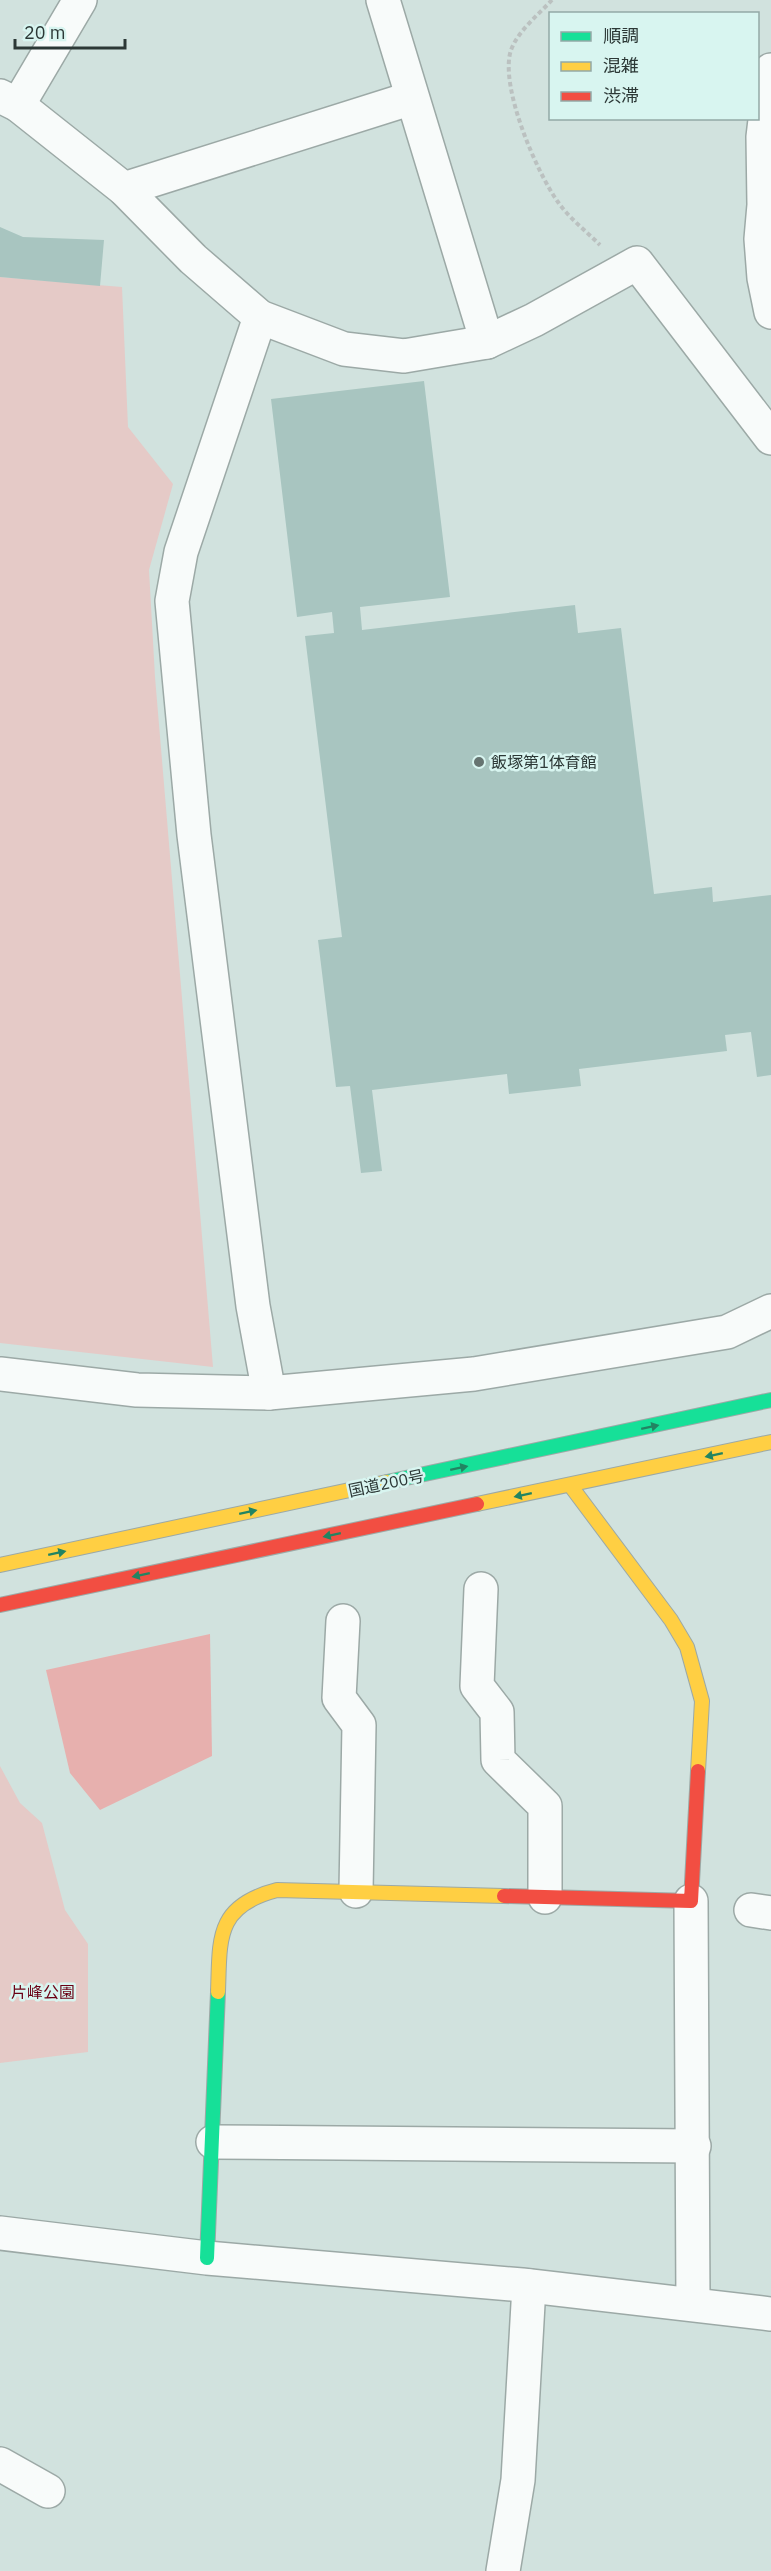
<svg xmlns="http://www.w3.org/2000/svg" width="771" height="2571" viewBox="0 0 771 2571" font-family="'IBM Plex Sans','Noto Sans JP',sans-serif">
  <rect width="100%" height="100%" fill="#d1e2de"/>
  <g fill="#e5cac7">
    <polygon points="0,277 122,287 128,427 173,484 149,570 155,677 213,1367 0,1343"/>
    <polygon points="0,1766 20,1803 42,1823 65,1910 88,1944 88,2052 0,2063"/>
  </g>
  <polygon fill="#e7b0ae" points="210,1634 212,1756 100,1810 70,1773 46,1670"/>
  <g fill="#a8c5c0">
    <polygon points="0,227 23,237 104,240 100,286 0,277"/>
    <polygon points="424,381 450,597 360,607 362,630 575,605 578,633 621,628 654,894 712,887 713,902 771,895 771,1075 757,1077 751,1032 725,1035 727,1051 579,1069 581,1086 509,1094 507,1074 372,1090 382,1171 361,1173 350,1086 336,1087 318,940 342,937 305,636 334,633 332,612 297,617 271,399"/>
  </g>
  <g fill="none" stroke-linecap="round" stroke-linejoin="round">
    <defs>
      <g id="street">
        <polyline points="383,0 487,342"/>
        <polyline points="771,70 763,137 764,205 761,239 764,278 771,312"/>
        <polyline points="0,96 18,105 124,189 193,259 260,317 344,349 404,356 487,342 534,320 637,263 771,438"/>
        <polyline points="18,105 80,0"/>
        <polyline points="124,189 412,98"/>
        <polyline points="260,317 181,552 172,601 194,835 253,1306 269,1393"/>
        <polyline points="0,1374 137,1390 269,1393 474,1374 727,1332 771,1311"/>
        <polyline points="481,1589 477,1686 497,1712 498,1760 545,1806 545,1897"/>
        <polyline points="343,1621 339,1698 359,1725 356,1891"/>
        <polyline points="691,1901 693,2303"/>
        <polyline points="751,1910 771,1913"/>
        <polyline points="213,2142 694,2146"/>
        <polyline points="0,2233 207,2258 522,2285 771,2314"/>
        <polyline points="0,2464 48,2491"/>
        <polyline points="503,2571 518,2480 529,2286"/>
      </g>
      <g id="fast">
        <polyline points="387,1482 771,1400"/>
        <polyline points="207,2258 218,1992"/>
      </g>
      <g id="slow">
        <polyline points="570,1485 671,1620 687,1647 702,1701 698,1771"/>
        <polyline points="477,1504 771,1442"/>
        <polyline points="0,1565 387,1482"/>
        <path d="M218 1992C220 1939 215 1906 277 1890L504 1896"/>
      </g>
      <g id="jam">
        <polyline points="0,1605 477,1504"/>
        <polyline points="504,1896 691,1901 698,1771"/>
      </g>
    </defs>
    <use href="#street" stroke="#9ca9a6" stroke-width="36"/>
    <use href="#fast" stroke="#9ca9a6" stroke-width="16"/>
    <use href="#slow" stroke="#9ca9a6" stroke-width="16"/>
    <use href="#jam" stroke="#9ca9a6" stroke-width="16"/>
    <path stroke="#bbc1c0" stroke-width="4" stroke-dasharray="4.5 3" stroke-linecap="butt" d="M552 0C538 15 518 31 511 50 499 86 537 173 558 202 569 218 586 231 600 245"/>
    <use href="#street" stroke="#f8fbfa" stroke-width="33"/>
    <use href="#fast" stroke="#16e098" stroke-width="14"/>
    <use href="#slow" stroke="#ffcf43" stroke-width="14"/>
    <use href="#jam" stroke="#f24e42" stroke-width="14"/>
  </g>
  <defs><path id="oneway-solid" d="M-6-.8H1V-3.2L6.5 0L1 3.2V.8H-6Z" transform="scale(1.5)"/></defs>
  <g fill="#228462">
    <use href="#oneway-solid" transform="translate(650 1427) rotate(-12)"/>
    <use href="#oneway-solid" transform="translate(714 1455) rotate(168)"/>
    <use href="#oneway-solid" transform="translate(459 1468) rotate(-12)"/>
    <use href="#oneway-solid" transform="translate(523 1495) rotate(168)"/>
    <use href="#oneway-solid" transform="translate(248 1512) rotate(-12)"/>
    <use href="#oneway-solid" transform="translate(332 1535) rotate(168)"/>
    <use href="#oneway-solid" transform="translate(57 1553) rotate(-12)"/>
    <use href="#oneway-solid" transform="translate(141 1575) rotate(168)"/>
  </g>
  <circle fill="#667471" stroke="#d8f5f0" stroke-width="2" cx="479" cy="762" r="6"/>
  <g text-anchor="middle" stroke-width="5" stroke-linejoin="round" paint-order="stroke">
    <g font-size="16" fill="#2c3836" stroke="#d8f5f0" text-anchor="start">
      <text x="491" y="768">飯塚第1体育館</text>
    </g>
    <g font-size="16" fill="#2c3836" stroke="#d8f5f0">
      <text transform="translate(386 1483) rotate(-12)" y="6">国道200号</text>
    </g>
    <g font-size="16" fill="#6a0014" stroke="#d8f5f0">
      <text x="43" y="1998">片峰公園</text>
    </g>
  </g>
  <rect x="549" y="12" width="210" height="108" fill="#d8f5f0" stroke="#93a9a6" stroke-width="1.5"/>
  <rect x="561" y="32" width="30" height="9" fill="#16e098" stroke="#93a9a6" stroke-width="1.5"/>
  <text x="603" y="42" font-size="18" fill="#2c3836">順調</text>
  <rect x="561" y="62" width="30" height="9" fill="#ffcf43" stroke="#93a9a6" stroke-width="1.5"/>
  <text x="603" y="72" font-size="18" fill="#2c3836">混雑</text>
  <rect x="561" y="92" width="30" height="9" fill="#f24e42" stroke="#93a9a6" stroke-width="1.5"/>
  <text x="603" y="102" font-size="18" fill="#2c3836">渋滞</text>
  <path d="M15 39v9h110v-9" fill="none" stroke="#2c3836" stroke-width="3"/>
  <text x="24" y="39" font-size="18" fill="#2c3836" stroke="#d8f5f0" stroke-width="4.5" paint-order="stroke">20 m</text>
</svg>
